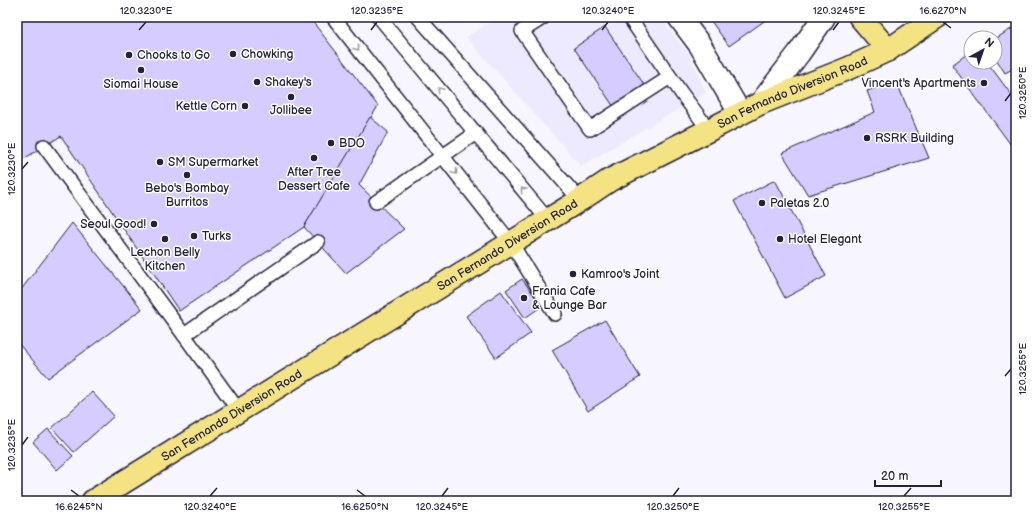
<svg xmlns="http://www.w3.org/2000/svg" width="1033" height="518" viewBox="0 0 1033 518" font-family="'Balsamiq Sans',sans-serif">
  <rect width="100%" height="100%" fill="#f7f5ff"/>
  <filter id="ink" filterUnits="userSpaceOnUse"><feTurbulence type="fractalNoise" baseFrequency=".025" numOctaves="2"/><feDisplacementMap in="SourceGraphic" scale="8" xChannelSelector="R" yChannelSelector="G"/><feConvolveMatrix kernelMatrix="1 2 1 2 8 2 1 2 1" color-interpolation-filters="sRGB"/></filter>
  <g filter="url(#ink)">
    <polygon fill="#ede9ff" points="499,17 660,17 690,56 706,93 581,166 466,37"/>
    <g fill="#d7ccff" stroke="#22223b">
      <polygon points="17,17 309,17 378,106 304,227 179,311 61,136 17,163"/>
      <polygon points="708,17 766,17 767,19 729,46"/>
      <polygon points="1016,26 1016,67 1005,73 995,57 995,39"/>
      <polygon points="605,27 645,86 614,107 574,48"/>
      <polygon points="971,51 971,62 987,62 1016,101 1016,148 1014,149 952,65"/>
      <polygon points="896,81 929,158 808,195 782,153 875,112 867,91"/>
      <polygon points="370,117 388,132 359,185 404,229 346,273 304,227"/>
      <polygon points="775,180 826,276 785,298 734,201"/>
      <polygon points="72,223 142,309 48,378 17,342 17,295"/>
      <polygon points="522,279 542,306 525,318 506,290"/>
      <polygon points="501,291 531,333 496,358 466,316"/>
      <polygon points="605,320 640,377 588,411 552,350"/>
      <polygon points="92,392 114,416 74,452 52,428"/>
      <polygon points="48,429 73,456 57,470 33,442"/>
    </g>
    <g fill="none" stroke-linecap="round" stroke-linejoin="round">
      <defs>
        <g id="lane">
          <polyline points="333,17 511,243 555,314"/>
          <polyline points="379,17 548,220"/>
          <polyline points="418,17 580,200"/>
          <polyline points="544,17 522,31 590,129 670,77"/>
          <polyline points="629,17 682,94 709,130"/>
          <polyline points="44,146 184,335 239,411"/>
          <polyline points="376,202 476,133"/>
          <polyline points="184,335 318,242"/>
        </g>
        <polyline id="street" points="679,17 700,45 740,113"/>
        <polyline id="secondary" points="761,103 799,53 824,17"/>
        <g id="highway">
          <polyline points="860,17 888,50"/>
          <path id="s1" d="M93 501 580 200 610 180 709 130 761 103 849 68 888 50 937 17"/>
        </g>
      </defs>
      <use href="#lane" stroke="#22223b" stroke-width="16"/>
      <use href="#street" stroke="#22223b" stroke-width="25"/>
      <use href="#secondary" stroke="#22223b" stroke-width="25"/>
      <use href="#highway" stroke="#22223b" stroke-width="25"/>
      <use href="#lane" stroke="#fff" stroke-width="13"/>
      <use href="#street" stroke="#fff" stroke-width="22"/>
      <use href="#secondary" stroke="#fff" stroke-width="22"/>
      <use href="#highway" stroke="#f4e382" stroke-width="22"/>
    </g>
    <defs><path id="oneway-chevron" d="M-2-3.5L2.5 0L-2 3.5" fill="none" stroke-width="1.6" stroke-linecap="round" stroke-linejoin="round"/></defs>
    <g stroke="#9c9ca7">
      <use href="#oneway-chevron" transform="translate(357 48) rotate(52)"/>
      <use href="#oneway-chevron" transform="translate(440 90) rotate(-130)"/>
      <use href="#oneway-chevron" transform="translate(455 172) rotate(52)"/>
      <use href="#oneway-chevron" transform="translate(523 190) rotate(-130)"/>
    </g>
  </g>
  <path fill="none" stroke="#22223b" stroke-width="1.5" d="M943 22 951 28M139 30 146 22M371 30 377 22M602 30 608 22M833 30 839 22M1005 101 1011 93M22 169 28 162M1005 376 1011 369M22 445 28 437M71 490 79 496M357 490 365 496M210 496 217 488M442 496 448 488M673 496 679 488M904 496 911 488"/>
  <g fill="#22223b" stroke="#fff" stroke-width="1.5">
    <circle cx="233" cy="54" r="4"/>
    <circle cx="129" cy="55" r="4"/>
    <circle cx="141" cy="70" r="4"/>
    <circle cx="257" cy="82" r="4"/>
    <circle cx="984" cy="83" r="4"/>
    <circle cx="291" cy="97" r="4"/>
    <circle cx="245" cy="106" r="4"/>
    <circle cx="867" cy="138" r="4"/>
    <circle cx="331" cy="143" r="4"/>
    <circle cx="314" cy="158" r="4"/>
    <circle cx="160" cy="162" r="4"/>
    <circle cx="187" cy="175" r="4"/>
    <circle cx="762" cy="203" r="4"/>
    <circle cx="154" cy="224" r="4"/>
    <circle cx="194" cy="236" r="4"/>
    <circle cx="165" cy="239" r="4"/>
    <circle cx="780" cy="239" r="4"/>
    <circle cx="573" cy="274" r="4"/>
    <circle cx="524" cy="298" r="4"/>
  </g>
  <g text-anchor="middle" stroke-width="3" stroke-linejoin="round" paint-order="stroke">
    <g font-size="12" fill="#22223b" stroke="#fff" text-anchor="start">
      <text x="241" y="58">Chowking</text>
      <text x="137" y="59">Chooks to Go</text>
      <text x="265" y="86">Shakey's</text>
      <text x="976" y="87" text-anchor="end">Vincent's Apartments</text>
      <text x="141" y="88" text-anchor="middle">Siomai House</text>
      <text x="237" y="110" text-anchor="end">Kettle Corn</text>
      <text x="291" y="114" text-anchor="middle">Jollibee</text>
      <text x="875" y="142">RSRK Building</text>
      <text x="339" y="147">BDO</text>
      <text x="168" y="166">SM Supermarket</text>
      <text x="314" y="176" text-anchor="middle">After Tree<tspan x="314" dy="14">Dessert Cafe</tspan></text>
      <text x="187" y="192" text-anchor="middle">Bebo's Bombay<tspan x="187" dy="14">Burritos</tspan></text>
      <text x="770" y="207">Paletas 2.0</text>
      <text x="146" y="228" text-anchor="end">Seoul Good!</text>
      <text x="202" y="240">Turks</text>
      <text x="788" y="243">Hotel Elegant</text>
      <text x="165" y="256" text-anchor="middle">Lechon Belly<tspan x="165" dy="14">Kitchen</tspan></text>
      <text x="581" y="278">Kamroo's Joint</text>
      <text x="532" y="295">Frania Cafe<tspan x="532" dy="14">&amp; Lounge Bar</tspan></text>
    </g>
    <g font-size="12" fill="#22223b" stroke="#fff">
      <text dy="4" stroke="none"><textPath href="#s1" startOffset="811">San Fernando Diversion Road</textPath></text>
      <text dy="4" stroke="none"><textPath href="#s1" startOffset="487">San Fernando Diversion Road</textPath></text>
      <text dy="4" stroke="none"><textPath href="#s1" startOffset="163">San Fernando Diversion Road</textPath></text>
    </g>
  </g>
  <rect width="1033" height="518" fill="none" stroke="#fff" stroke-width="44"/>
  <g transform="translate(983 50) rotate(40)"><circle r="19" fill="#ffffff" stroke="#a7a7b1"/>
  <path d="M0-3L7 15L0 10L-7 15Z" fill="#22223b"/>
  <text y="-6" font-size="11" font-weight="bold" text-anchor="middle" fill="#22223b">N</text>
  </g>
  <path d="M875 480v6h66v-6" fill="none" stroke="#22223b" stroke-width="2"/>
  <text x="881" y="480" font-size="12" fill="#22223b" stroke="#ffffff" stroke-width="3" paint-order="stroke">20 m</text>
  <rect x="22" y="22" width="989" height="474" fill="none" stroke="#22223b" stroke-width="1.5"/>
  <g font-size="10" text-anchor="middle" fill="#22223b">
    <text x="146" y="14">120.3230°E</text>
    <text x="377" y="14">120.3235°E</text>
    <text x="608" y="14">120.3240°E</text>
    <text x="839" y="14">120.3245°E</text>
    <text x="943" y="14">16.6270°N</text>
    <text transform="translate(1022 93) rotate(-90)" y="4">120.3250°E</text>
    <text transform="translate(11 169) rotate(-90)" y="4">120.3230°E</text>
    <text transform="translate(1022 369) rotate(-90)" y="4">120.3255°E</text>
    <text transform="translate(11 445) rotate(-90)" y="4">120.3235°E</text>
    <text x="79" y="510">16.6245°N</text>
    <text x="210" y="510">120.3240°E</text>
    <text x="365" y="510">16.6250°N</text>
    <text x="442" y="510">120.3245°E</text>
    <text x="673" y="510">120.3250°E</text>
    <text x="904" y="510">120.3255°E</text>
  </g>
</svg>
